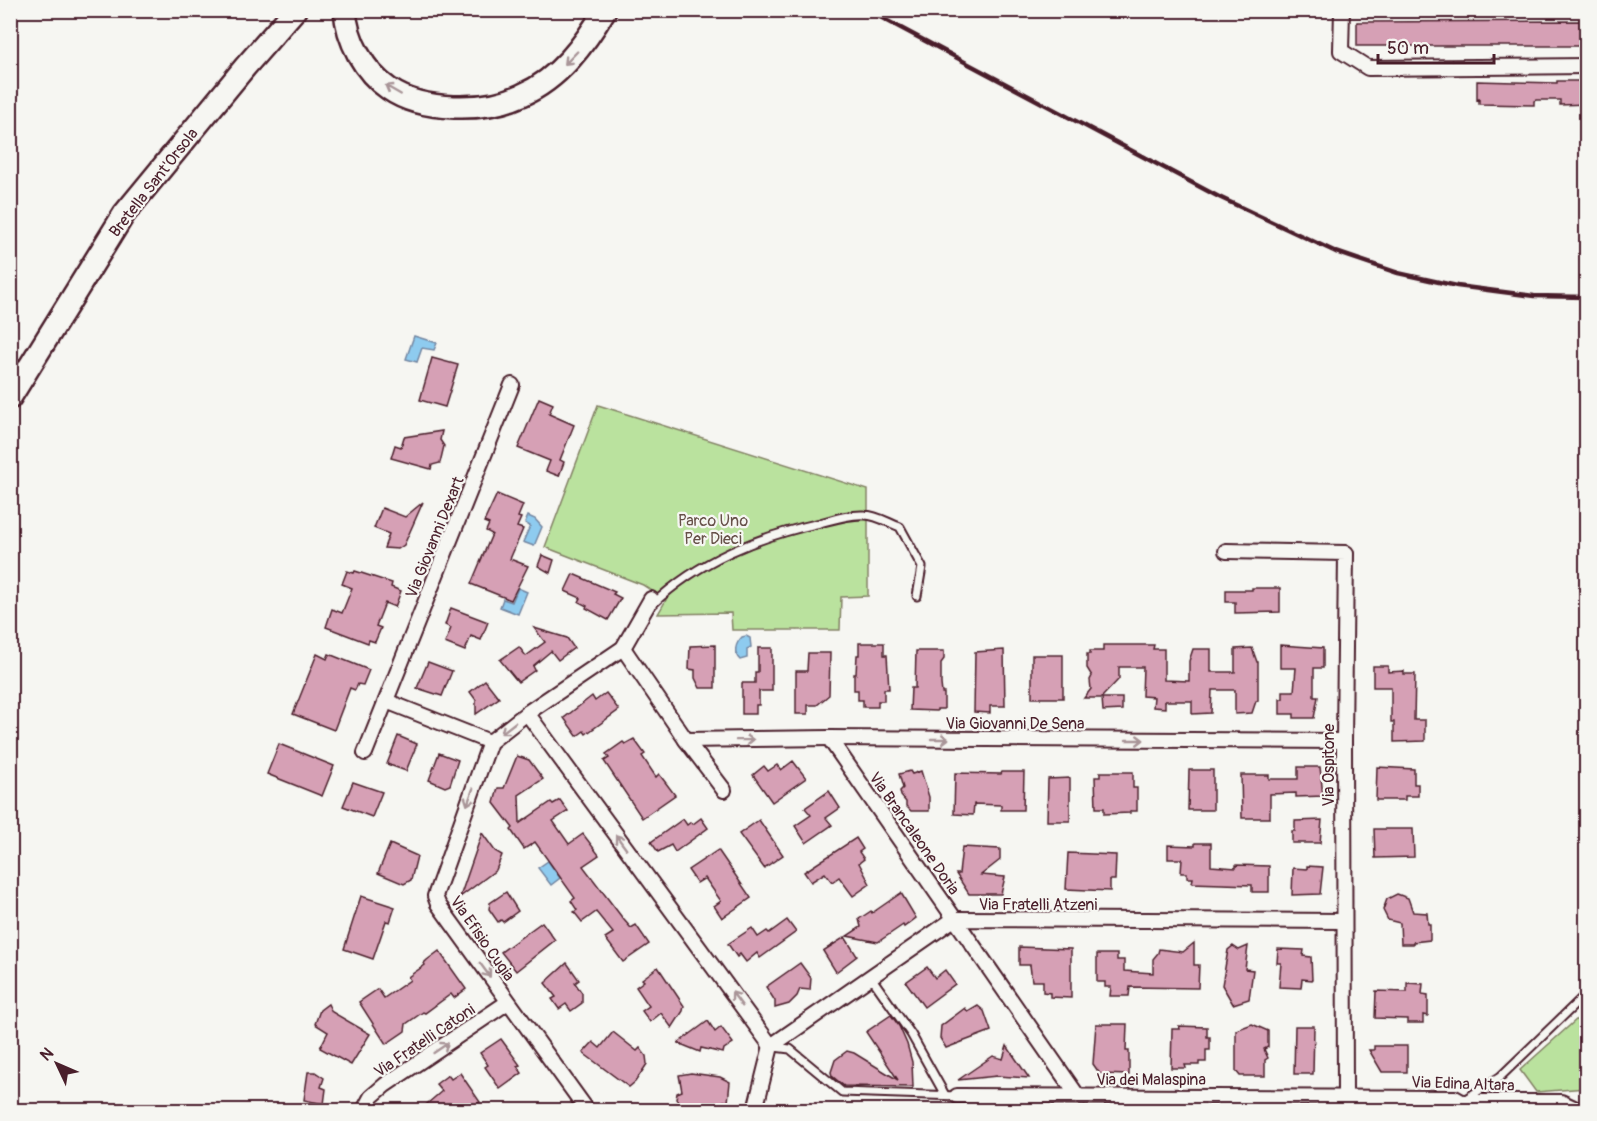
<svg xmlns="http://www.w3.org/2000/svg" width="1597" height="1121" viewBox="0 0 1597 1121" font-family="Pangolin,sans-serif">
  <rect width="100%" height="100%" fill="#f6f6f2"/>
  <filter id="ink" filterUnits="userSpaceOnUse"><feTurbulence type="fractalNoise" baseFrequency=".0167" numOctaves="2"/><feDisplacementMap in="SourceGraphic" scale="12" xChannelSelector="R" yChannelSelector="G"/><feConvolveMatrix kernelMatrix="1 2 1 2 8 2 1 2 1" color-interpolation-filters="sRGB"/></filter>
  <g filter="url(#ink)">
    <g fill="#bae29e" stroke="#828064" stroke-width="1.5">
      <polygon points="598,405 868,490 868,596 841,597 840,630 732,630 731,613 658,614 666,600 643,585 545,547"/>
      <polygon points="1586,1011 1586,1088 1536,1092 1520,1070"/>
    </g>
    <g fill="#8ecbef" stroke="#7386a1" stroke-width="1.5">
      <polygon points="414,336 437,343 434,350 422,348 417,362 406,359"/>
      <polygon points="528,516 535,519 542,527 534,546 523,542 530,526 525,523"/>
      <polygon points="518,588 527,592 518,614 500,607 503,599 512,602"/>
      <path d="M746 636 750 638 751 647 747 649V658L740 660C733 653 735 644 742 637Z"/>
      <polygon points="548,861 560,878 551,885 538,868"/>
    </g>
    <g fill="#d6a0b5" stroke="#4a1f2b" stroke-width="1.5">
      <polygon points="1581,21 1581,46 1357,46 1357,22"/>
      <polygon points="1477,81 1557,83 1557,81 1587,81 1587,104 1560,105 1560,100 1536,100 1534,101 1534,105 1479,104 1479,99 1477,100"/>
      <polygon points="432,358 458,365 445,407 420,400"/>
      <polygon points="539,398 553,404 549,414 574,425 560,460 564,462 559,476 546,471 550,461 518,448"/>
      <polygon points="442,431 440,440 444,446 440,463 432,465 431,469 391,458 395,445 401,447 404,437"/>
      <polygon points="497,494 523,505 518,517 521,518 517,527 523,529 510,559 528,566 511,600 471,584 492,534 486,531 489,524 484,522"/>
      <polygon points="423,502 404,545 398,549 384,548 389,534 374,528 382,508 405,517"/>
      <polygon points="542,555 554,560 550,573 538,566"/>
      <polygon points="347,571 354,573 355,571 392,583 391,587 401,591 395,607 385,603 376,626 381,628 375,642 369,640 368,643 326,627 332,609 342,613 352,588 342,584"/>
      <polygon points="573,574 615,592 613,594 621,598 608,620 586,608 587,606 579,602 581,598 565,591"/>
      <polygon points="1252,588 1280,588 1280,612 1235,613 1235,602 1226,602 1226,590 1252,590"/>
      <polygon points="451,608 488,622 481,640 471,636 465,651 445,643 451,628 445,625"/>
      <polygon points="534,628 567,638 574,648 558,660 551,651 533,666 535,670 518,682 500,660 519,647 526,656 545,642"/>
      <polygon points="859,643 884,643 884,655 887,655 889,689 884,689 884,701 878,701 878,707 863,707 863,700 858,700 858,690 854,690 854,674 856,674 857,655 859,655"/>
      <polygon points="715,645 715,688 700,688 695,678 695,670 689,669 690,646"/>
      <polygon points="1103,645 1154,645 1153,649 1164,649 1164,680 1189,681 1189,661 1193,649 1211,649 1211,672 1235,672 1235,649 1252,648 1257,662 1258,662 1258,701 1256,701 1252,713 1235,714 1235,690 1212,690 1211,713 1192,714 1192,701 1165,701 1165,708 1153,707 1154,697 1142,696 1143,667 1119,667 1119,679 1101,698 1084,698 1091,689 1090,680 1092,676 1087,668 1087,654 1090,654 1090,651 1103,651"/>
      <polygon points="1280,645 1323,648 1323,668 1314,668 1314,697 1318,697 1314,718 1294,718 1294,714 1280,714 1280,699 1283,699 1283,691 1294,691 1296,668 1280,668"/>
      <polygon points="758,648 772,648 772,691 759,691 759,705 756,705 756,714 742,714 742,683 755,683 755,672 758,672"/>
      <polygon points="1004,650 1005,706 990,706 990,713 974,712 975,652"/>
      <polygon points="916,651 944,651 944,659 941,663 941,684 942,693 944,693 944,709 937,709 937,711 910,710 911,688 915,688"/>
      <polygon points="808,653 830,653 829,695 817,705 808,705 808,714 796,714 796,671 807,671"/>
      <polygon points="317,654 327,659 329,654 369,670 363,685 358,684 355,690 350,688 334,730 293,714"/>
      <rect x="1032" y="655" width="31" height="43"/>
      <polygon points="428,662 452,671 442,696 417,688"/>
      <polygon points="1373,666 1388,666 1388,672 1404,671 1404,674 1415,674 1414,720 1425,720 1425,741 1394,742 1394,722 1391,722 1391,687 1373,687"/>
      <polygon points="485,680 499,698 476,714 476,700 470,692"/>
      <polygon points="606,693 619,710 586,734 584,731 577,736 564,718 592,696 595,701"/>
      <polygon points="1102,698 1122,698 1122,710 1103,711"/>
      <polygon points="398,736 417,744 406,771 387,764"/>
      <polygon points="634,739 645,754 642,756 656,777 659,774 675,795 642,818 604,761 609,758 606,754 623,742 625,744"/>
      <polygon points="279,744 334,766 322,796 267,774"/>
      <polygon points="439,753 458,760 450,785 445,787 429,780"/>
      <polygon points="517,756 529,760 543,779 519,795 520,823 551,802 553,804 560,800 568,811 553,821 569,844 583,834 599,855 583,866 624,920 631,928 636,925 649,944 623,962 605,938 613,933 596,912 582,922 574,912 577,910 571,901 575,898 535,842 524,849 511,830 513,828 494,803 498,788 504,788"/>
      <polygon points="793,761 806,778 772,802 753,775 764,766 768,771 777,765 781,770"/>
      <polygon points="1298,767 1320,767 1323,796 1296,797 1296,793 1270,794 1270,818 1242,818 1241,775 1269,775 1269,779 1298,779"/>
      <polygon points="1377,767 1414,769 1414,784 1418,784 1418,796 1405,796 1405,800 1376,800"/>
      <polygon points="1189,770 1213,770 1213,810 1188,810"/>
      <polygon points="910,771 912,774 921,771 929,797 929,811 911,811 906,806 906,802 901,796 900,791 903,788 899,774"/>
      <polygon points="1002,772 1024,772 1023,810 1001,810 1001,805 974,804 973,815 954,814 955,773 1001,774"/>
      <polygon points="1100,772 1133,772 1133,788 1137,788 1137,811 1130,811 1130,813 1104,814 1104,808 1096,808 1095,777 1100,777"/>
      <polygon points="1070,778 1070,821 1047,821 1048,779"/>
      <polygon points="353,782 382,792 372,817 343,806"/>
      <polygon points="829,791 840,808 826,818 832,825 806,843 795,826 811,815 805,808"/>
      <polygon points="701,818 708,828 675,852 671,845 658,852 651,842 683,819 687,825 691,822 693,824"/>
      <polygon points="759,820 783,855 764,868 739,834"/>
      <polygon points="1322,820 1320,843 1292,843 1292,831 1295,831 1295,821"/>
      <polygon points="1374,829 1413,829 1414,857 1375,858"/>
      <polygon points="482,833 495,851 502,855 496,870 460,897"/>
      <polygon points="856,838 863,849 859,852 864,859 859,863 870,884 853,896 839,877 832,882 825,873 811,882 804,872"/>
      <polygon points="1195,843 1211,843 1211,866 1236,868 1236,865 1269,866 1269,892 1252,892 1252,885 1192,883 1193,878 1187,878 1187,873 1181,873 1182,859 1168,859 1168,845 1195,846"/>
      <polygon points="390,844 417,856 411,880 404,884 378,873"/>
      <polygon points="962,847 1000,849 1000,860 981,875 1005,877 1001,894 969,894 956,874 959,874"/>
      <polygon points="718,850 751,898 722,918 714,906 721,901 707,881 705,878 697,883 688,870"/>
      <polygon points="1068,853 1116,855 1115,880 1110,880 1110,891 1066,889"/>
      <polygon points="1307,866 1323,867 1320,894 1292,895 1293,868 1307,869"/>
      <polygon points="506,892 518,911 503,922 501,920 498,922 489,909 490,903"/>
      <polygon points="901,893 916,918 904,927 903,925 878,942 847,936 861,927 859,919 871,911 872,913"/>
      <polygon points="1397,894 1408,898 1413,912 1427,913 1428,924 1430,924 1430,940 1413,942 1413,944 1401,944 1400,923 1388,920 1383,910 1387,899"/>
      <polygon points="361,896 395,907 390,922 386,921 373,959 344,949"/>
      <polygon points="787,920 796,932 760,958 757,953 746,962 740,954 737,957 728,944 752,928 758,937 767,931 769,933"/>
      <polygon points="542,922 555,940 516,971 501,952"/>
      <polygon points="845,937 857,956 836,972 823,951"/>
      <polygon points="1194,943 1194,965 1199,965 1198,988 1130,987 1129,996 1110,996 1111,987 1105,987 1105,982 1097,982 1097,954 1117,954 1117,960 1124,960 1124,971 1153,973 1153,959 1158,953 1159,949 1183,952"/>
      <polygon points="1233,946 1239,950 1248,946 1245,969 1253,970 1249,999 1233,1004 1222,985 1228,950"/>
      <polygon points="1019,947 1071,949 1071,998 1050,997 1050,993 1043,992 1043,981 1032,981 1030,965 1019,965"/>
      <polygon points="1278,949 1304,950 1303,956 1311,957 1312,980 1302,979 1301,988 1279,987 1281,963 1277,963"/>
      <polygon points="439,951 466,989 454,998 451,994 425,1013 423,1012 406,1024 405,1031 386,1044 359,1002 378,989 384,998 410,980 408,977 425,965 424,963 427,960"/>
      <polygon points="567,963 579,980 575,983 582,993 582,1003 571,1011 566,1004 559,1009 552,999 556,997 545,983"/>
      <polygon points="800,963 811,978 810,990 800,989 797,996 789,1004 775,1008 775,1001 766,987"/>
      <polygon points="658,967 684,1006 683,1011 672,1028 661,1013 650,1022 642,1011 649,1006 636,987 644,981 642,979"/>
      <polygon points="927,967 935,978 945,970 955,984 924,1007 906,982"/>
      <polygon points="1407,983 1423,984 1422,994 1428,995 1428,1016 1423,1015 1423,1023 1407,1023 1407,1019 1375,1018 1376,991 1407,992"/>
      <polygon points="328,1004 332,1012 370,1034 351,1065 320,1048 328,1032 315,1024 320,1010"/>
      <polygon points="978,1006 984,1011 991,1031 946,1048 940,1038 941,1026 965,1008 968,1012"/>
      <polygon points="891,1015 899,1026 907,1044 912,1062 913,1087 844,1086 832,1076 831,1072 835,1060 847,1051 854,1053 898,1080 866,1032"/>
      <polygon points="708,1021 715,1032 721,1027 733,1043 724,1049 723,1053 701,1048 700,1052 678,1043"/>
      <polygon points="1096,1024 1127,1024 1126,1051 1129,1051 1129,1075 1100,1074 1093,1064"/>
      <polygon points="1252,1024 1268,1031 1268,1047 1264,1049 1268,1058 1265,1060 1265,1076 1240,1076 1236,1071 1236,1030"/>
      <polygon points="1179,1026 1207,1027 1207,1037 1210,1037 1210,1050 1206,1050 1206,1062 1199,1062 1199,1065 1185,1065 1186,1068 1171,1068 1172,1029 1180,1029"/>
      <polygon points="1295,1026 1314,1026 1313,1074 1294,1074"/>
      <polygon points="613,1032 637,1051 640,1048 646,1056 647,1064 635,1082 629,1087 583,1053 593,1042 600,1048"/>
      <polygon points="501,1039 520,1065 517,1066 522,1073 500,1089 485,1067 488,1065 480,1053"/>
      <polygon points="1007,1046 1029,1078 997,1076 958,1080 993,1056 1003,1059"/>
      <polygon points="1374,1046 1407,1046 1407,1072 1382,1072 1369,1050 1374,1050"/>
      <polygon points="308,1072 315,1072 324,1078 321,1087 326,1089 324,1104 304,1100"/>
      <polygon points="460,1073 480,1102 469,1110 420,1110 442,1091 436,1084 448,1075 451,1079"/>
      <polygon points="691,1073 720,1077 730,1082 728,1102 724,1101 723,1110 681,1105 676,1099 677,1093 682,1091 679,1075"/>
    </g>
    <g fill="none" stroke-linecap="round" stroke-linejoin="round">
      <defs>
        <g id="lane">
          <path d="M652 605C699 560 757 537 820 523 835 519 850 514 865 515 876 515 889 523 900 527L922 567 917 596"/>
          <polyline points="871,977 911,1034 945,1095"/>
          <polyline points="774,1047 790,1049 842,1092 957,1096"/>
          <polyline points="1464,1100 1500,1077 1586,994"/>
        </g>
        <g id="street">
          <polyline points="1342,10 1341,51 1368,68 1586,66"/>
          <polyline points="1226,551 1346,553 1344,741 1345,1097"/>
          <polyline points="623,648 686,740 724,790"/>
          <polyline points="386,701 490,742"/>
          <polyline points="527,713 771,1046"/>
          <polyline points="829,738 1077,1095"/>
          <polyline points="686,740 829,738 1344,741"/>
          <polyline points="365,753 512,385"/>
          <polyline points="771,1046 954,919 1344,921"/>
          <polyline points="957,1096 1455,1098 1462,1102 1561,1102 1578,1110"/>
          <polyline points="364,1110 371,1097 385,1085 508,1002"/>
          <polyline points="587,1110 438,904 435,896 490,742 527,713 623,648 651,599"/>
          <polyline points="755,1110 771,1046"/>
        </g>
        <g id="primary">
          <path d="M345 10C347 40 364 72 389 89 422 112 486 112 522 95 559 79 585 44 605 10"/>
          <polyline points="10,398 124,214 245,67 295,10"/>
        </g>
      </defs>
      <use href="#lane" stroke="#4a1f2b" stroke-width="11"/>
      <use href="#street" stroke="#4a1f2b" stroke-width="18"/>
      <use href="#primary" stroke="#4a1f2b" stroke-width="26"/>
      <use href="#lane" stroke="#f6f6f2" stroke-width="7"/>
      <use href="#street" stroke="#f6f6f2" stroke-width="14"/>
      <use href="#primary" stroke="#f6f6f2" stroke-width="21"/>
      <polyline stroke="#4a1f2b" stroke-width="4.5" points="867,10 1219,197 1336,252 1398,273 1457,286 1534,296 1586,297"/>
    </g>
    <defs><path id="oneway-shaft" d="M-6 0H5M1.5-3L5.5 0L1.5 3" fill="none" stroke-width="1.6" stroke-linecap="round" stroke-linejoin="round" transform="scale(1.5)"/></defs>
    <g stroke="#a99598">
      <use href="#oneway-shaft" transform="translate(571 58) rotate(134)"/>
      <use href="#oneway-shaft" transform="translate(393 90) rotate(-150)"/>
      <use href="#oneway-shaft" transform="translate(508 728) rotate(142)"/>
      <use href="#oneway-shaft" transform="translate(940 739)"/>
      <use href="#oneway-shaft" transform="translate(745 740) rotate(-1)"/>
      <use href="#oneway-shaft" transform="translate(1135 740)"/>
      <use href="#oneway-shaft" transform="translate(470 797) rotate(110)"/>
      <use href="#oneway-shaft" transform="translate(621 842) rotate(-126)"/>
      <use href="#oneway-shaft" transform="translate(485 970) rotate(54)"/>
      <use href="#oneway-shaft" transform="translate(737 999) rotate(-126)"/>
      <use href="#oneway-shaft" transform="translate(441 1048) rotate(-34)"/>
    </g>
  </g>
  <g text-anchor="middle" stroke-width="4.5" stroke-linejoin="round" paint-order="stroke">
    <g font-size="16" fill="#4a1f2b" stroke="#f6f6f2">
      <text transform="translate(153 182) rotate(-52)" y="6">Bretella Sant'Orsola</text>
      <text transform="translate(434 537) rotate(-68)" y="6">Via Giovanni Dexart</text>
      <text x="1015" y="729">Via Giovanni De Sena</text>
      <text transform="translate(1328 765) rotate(-90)" y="6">Via Ospitone</text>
      <text transform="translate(915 833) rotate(55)" y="6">Via Brancaleone Doria</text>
      <text x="1038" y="910">Via Fratelli Atzeni</text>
      <text transform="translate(483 938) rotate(55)" y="6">Via Efisio Cugia</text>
      <text transform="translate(424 1040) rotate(-34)" y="6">Via Fratelli Catoni</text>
      <text x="1151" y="1085">Via dei Malaspina</text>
      <text transform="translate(1463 1083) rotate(2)" y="6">Via Edina Altara</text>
    </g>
    <g font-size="16" fill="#665048" stroke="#f6f6f2">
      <text x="713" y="526">Parco Uno<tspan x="713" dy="18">Per Dieci</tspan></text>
    </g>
  </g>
  <rect width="1597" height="1121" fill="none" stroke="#f6f6f2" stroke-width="36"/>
  <rect x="18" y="18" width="1561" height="1085" fill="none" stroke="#4a1f2b" stroke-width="2" filter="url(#ink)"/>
  <g transform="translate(57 1064) rotate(314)" stroke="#f6f6f2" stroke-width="4.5" paint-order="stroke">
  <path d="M0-4.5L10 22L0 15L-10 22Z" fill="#4a1f2b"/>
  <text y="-9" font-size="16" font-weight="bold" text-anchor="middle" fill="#4a1f2b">N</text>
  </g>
  <path d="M1378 54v9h116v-9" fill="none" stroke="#4a1f2b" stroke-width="3"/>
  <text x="1387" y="54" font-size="18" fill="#4a1f2b" stroke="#f6f6f2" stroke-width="4.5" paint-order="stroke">50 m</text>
</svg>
